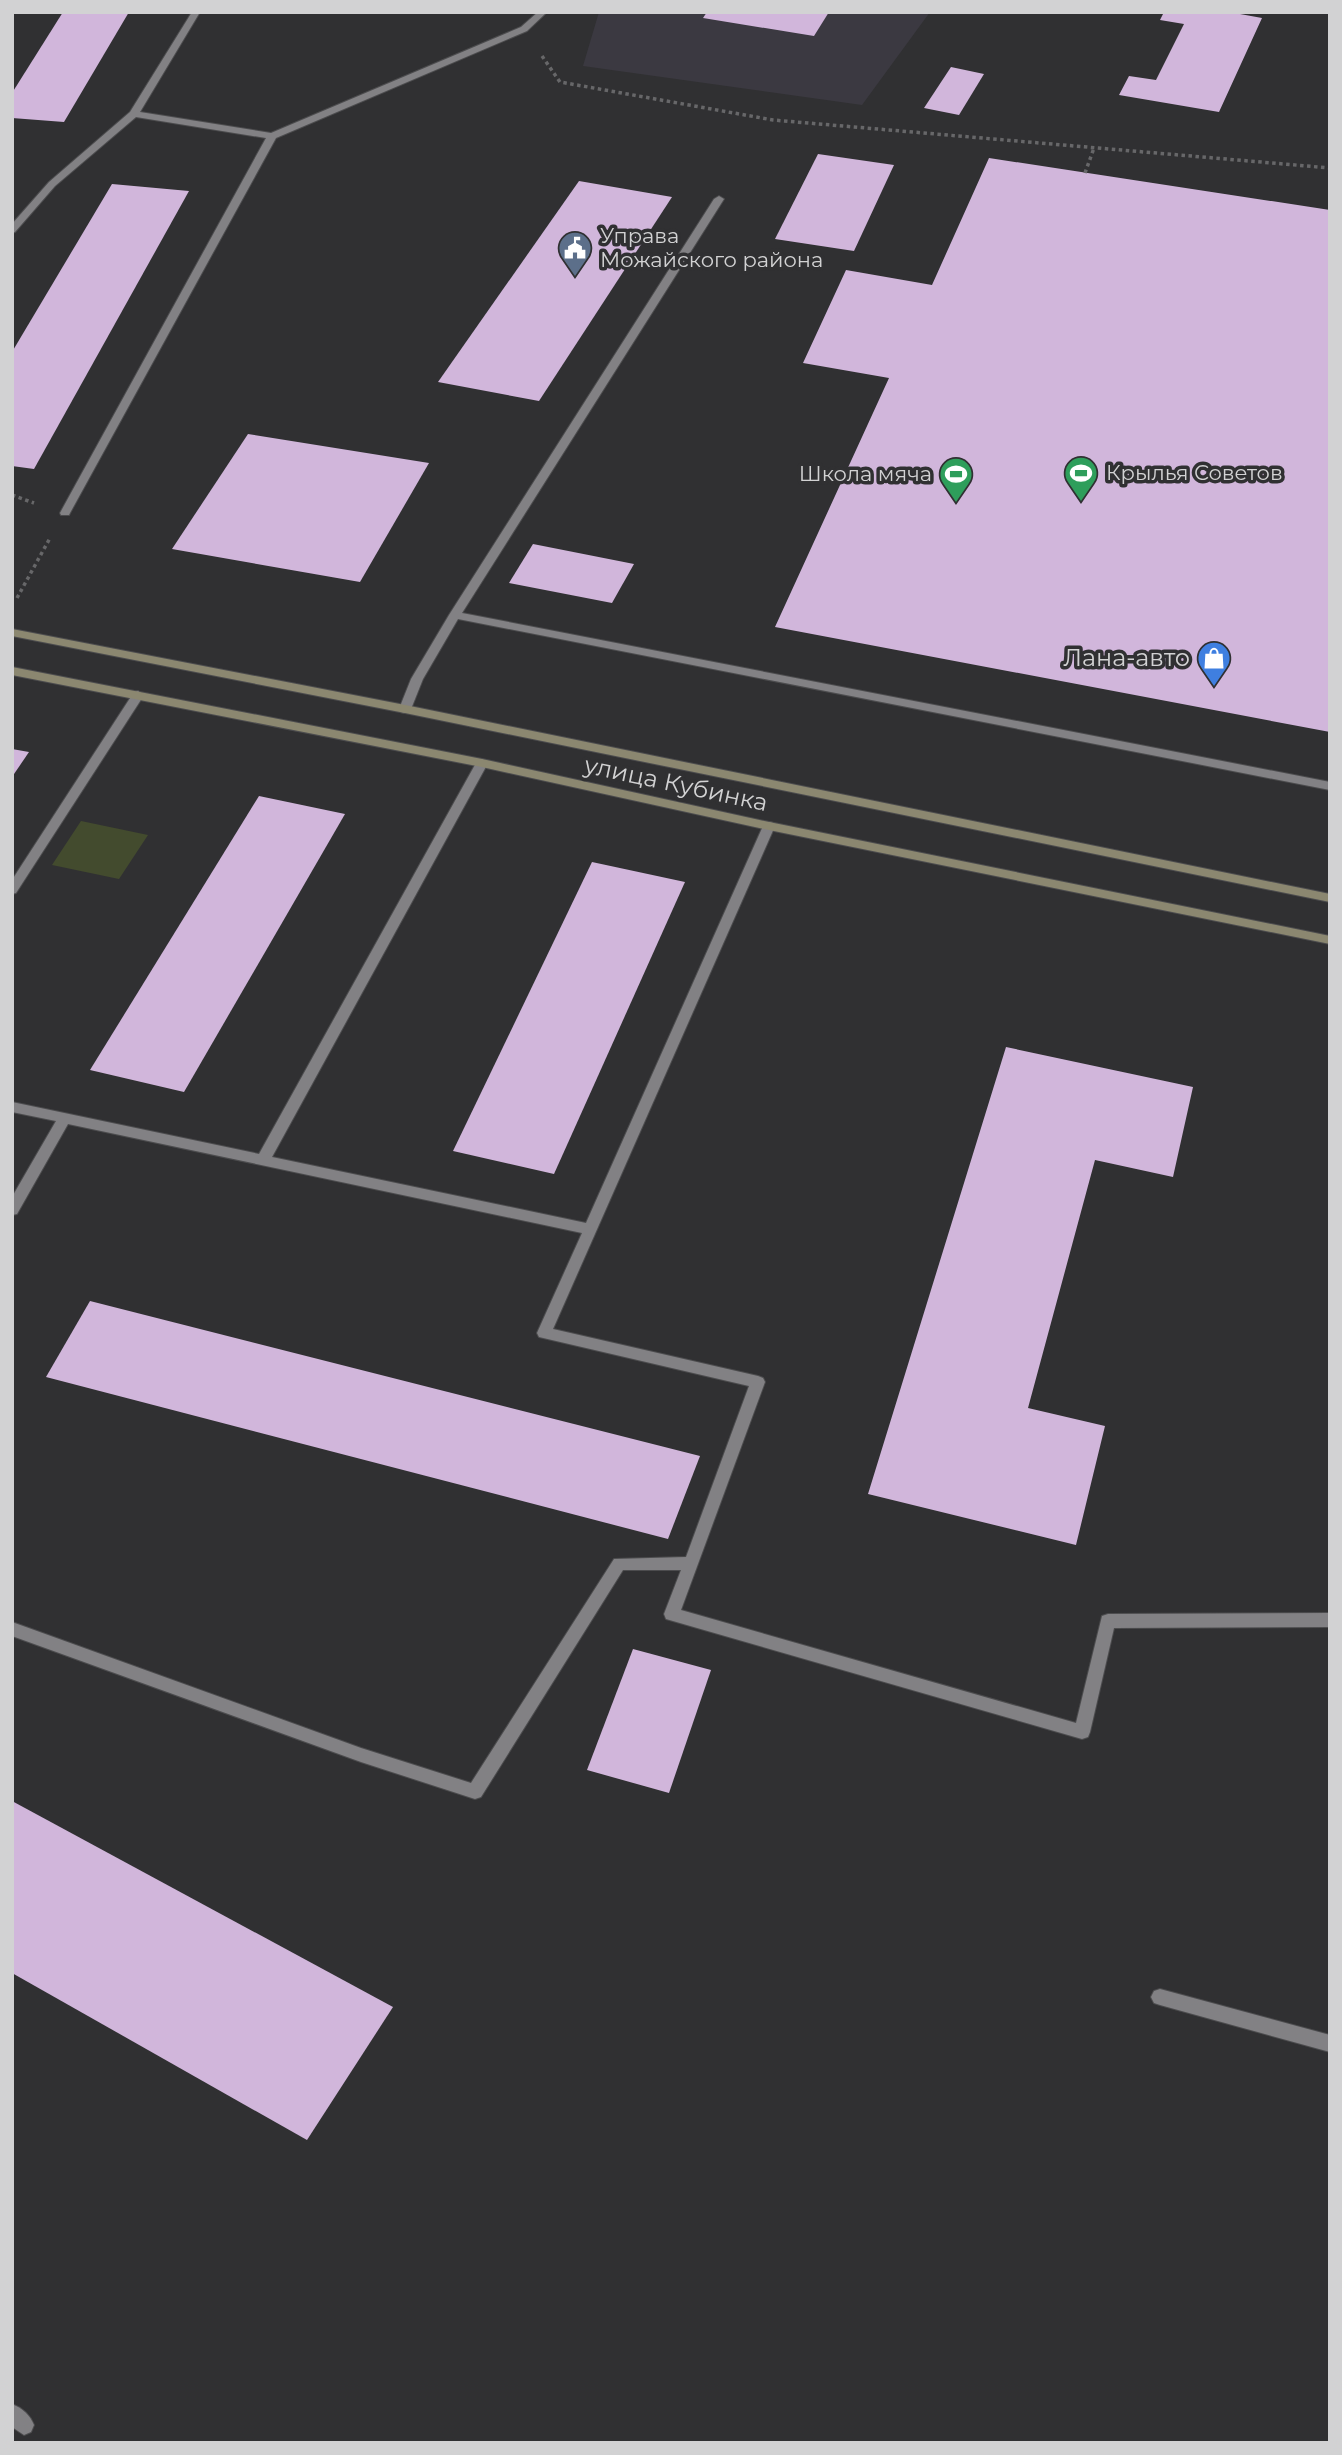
<svg xmlns="http://www.w3.org/2000/svg" width="1342" height="2455" viewBox="0 0 1342 2455" font-family="Montserrat,sans-serif">
  <rect width="100%" height="100%" fill="#303032"/>
  <polygon fill="#3b3941" points="599,12 930,12 862,105 583,66"/>
  <polygon fill="#434b2e" points="81,821 148,835 119,879 52,865"/>
  <g fill="#d1b6db">
    <polygon points="63,12 129,12 64,122 12,118 12,93"/>
    <polygon points="707,12 829,12 814,36 703,18"/>
    <polygon points="1164,12 1229,12 1262,18 1219,112 1119,95 1129,76 1156,80 1184,24 1160,20"/>
    <polygon points="951,67 984,74 959,115 924,108"/>
    <polygon points="818,154 894,165 854,251 775,239"/>
    <polygon points="989,158 1330,210 1330,732 775,627 889,378 803,363 846,270 932,285"/>
    <polygon points="579,181 672,197 539,401 438,382"/>
    <polygon points="112,184 189,191 34,469 12,466 12,352"/>
    <polygon points="248,434 429,463 360,582 172,549"/>
    <polygon points="533,544 634,564 612,603 509,583"/>
    <polygon points="12,749 29,752 12,777"/>
    <polygon points="259,796 345,814 184,1092 90,1070"/>
    <polygon points="592,862 685,882 554,1174 453,1151"/>
    <polygon points="1006,1047 1193,1087 1173,1177 1095,1160 1028,1408 1105,1426 1076,1545 868,1494"/>
    <polygon points="90,1301 700,1456 668,1539 46,1377"/>
    <polygon points="633,1649 711,1670 669,1793 587,1770"/>
    <polygon points="12,1801 393,2007 307,2140 12,1973"/>
  </g>
  <g fill="none" stroke-linecap="round" stroke-linejoin="round">
    <defs>
      <g id="lane">
        <polygon points="192,12 200,12 140,112 271,133 521,27 538,12 547,12 527,31 276,138 70,513 69,515 61,515 60,513 266,138 136,117 55,186 15,232 12,233 12,224 49,182 130,112"/>
        <polygon points="719,196 724,199 462,613 1330,782 1330,790 458,619 423,679 411,709 405,713 401,712 399,709 411,679 449,615 714,199"/>
        <polygon points="138,691 144,695 16,893 12,894 12,880 134,692"/>
        <polygon points="482,759 488,763 272,1157 586,1223 763,826 769,822 773,823 775,826 553,1329 758,1376 763,1378 765,1382 681,1610 1076,1723 1102,1616 1108,1614 1330,1613 1330,1627 1114,1628 1090,1732 1088,1737 1082,1739 666,1619 664,1614 681,1570 623,1570 481,1797 475,1799 361,1762 12,1636 12,1622 361,1748 471,1783 614,1559 686,1557 749,1386 539,1337 537,1333 582,1233 68,1124 17,1214 12,1215 12,1197 56,1121 12,1112 12,1102 259,1154 476,763"/>
        <polygon points="1160,1989 1330,2035 1330,2052 1160,2005 1154,2003 1151,1997 1154,1991"/>
        <path d="M12 2404C22 2408 30 2415 34 2425L31 2432 24 2435 12 2427Z"/>
      </g>
      <g id="secondary">
        <polygon points="12,629 405,705 1330,894 1330,902 405,713 12,636"/>
        <polygon points="12,667 482,759 769,822 1330,936 1330,944 769,830 482,767 12,675"/>
      </g>
    </defs>
    <use href="#lane" stroke="#4c4c4e" stroke-width="2"/>
    <use href="#secondary" stroke="#4c4c4e" stroke-width="2"/>
    <g stroke="#676769" stroke-width="3.5" stroke-dasharray="3.5 3.5" stroke-linecap="butt">
      <polyline points="542,56 560,82 773,120 1330,168"/>
      <polyline points="1085,173 1094,148"/>
      <polyline points="12,495 34,503"/>
      <polyline points="17,598 50,538"/>
    </g>
    <use href="#lane" fill="#828184" fill-rule="evenodd"/>
    <use href="#secondary" fill="#8b8770" fill-rule="evenodd"/>
  </g>
  <defs>
    <symbol id="civic-pin" viewBox="-11 -11 22 30"><path d="M0 17L-7.5 6A9.5 9.5 0 1 1 7.5 6Z" fill="#5c6f8a" stroke="#303032"/><path d="M-.6-6.5H3V-4.5H.6V-3L4-1V1h2V6H-6V1h2V-1L-.6-3ZM-1.2 2.5V6h2.4V2.5Z" fill="#fff"/></symbol>
    <symbol id="stadium-pin" viewBox="-11 -11 22 30"><path d="M0 17L-7.5 6A9.5 9.5 0 1 1 7.5 6Z" fill="#2e9e5b" stroke="#303032"/><path d="M0-5a6.5 5 0 1 0 0 10a6.5 5 0 1 0 0-10ZM-3.5-1.8h7v3.6h-7Z" fill="#fff"/></symbol>
    <symbol id="shop-pin" viewBox="-11 -11 22 30"><path d="M0 17L-7.5 6A9.5 9.5 0 1 1 7.5 6Z" fill="#3f7fe0" stroke="#303032"/><path d="M-5-2.5h2.3a2.7 3.5 0 0 1 5.4 0H5L5.5 6h-11ZM-1.5-2.5h3a1.5 2.3 0 0 0-3 0Z" fill="#fff"/></symbol>
  </defs>
  <g fill-rule="evenodd">
    <use href="#civic-pin" x="556" y="229" width="38" height="52"/>
    <use href="#stadium-pin" x="1062" y="454" width="38" height="52"/>
    <use href="#stadium-pin" x="937" y="455" width="38" height="52"/>
    <use href="#shop-pin" x="1195" y="639" width="38" height="52"/>
  </g>
  <g text-anchor="middle" stroke-width="7" stroke-linejoin="round" paint-order="stroke">
    <g font-size="21" fill="#d2d2d3" stroke="#303032" text-anchor="start">
      <text x="600" y="243">Управа<tspan x="600" dy="24">Можайского района</tspan></text>
      <text x="1106" y="480">Крылья Советов</text>
      <text x="932" y="481" text-anchor="end">Школа мяча</text>
    </g>
    <g font-size="24" fill="#d2d2d3" stroke="#303032" text-anchor="end">
      <text x="1190" y="666">Лана-авто</text>
    </g>
    <g font-size="24" fill="#d2d2d3" stroke="#303032">
      <text transform="translate(676 784) rotate(12)" y="8">улица Кубинка</text>
    </g>
  </g>
  <rect width="1342" height="2455" fill="none" stroke="#d2d2d3" stroke-width="28"/>
</svg>
